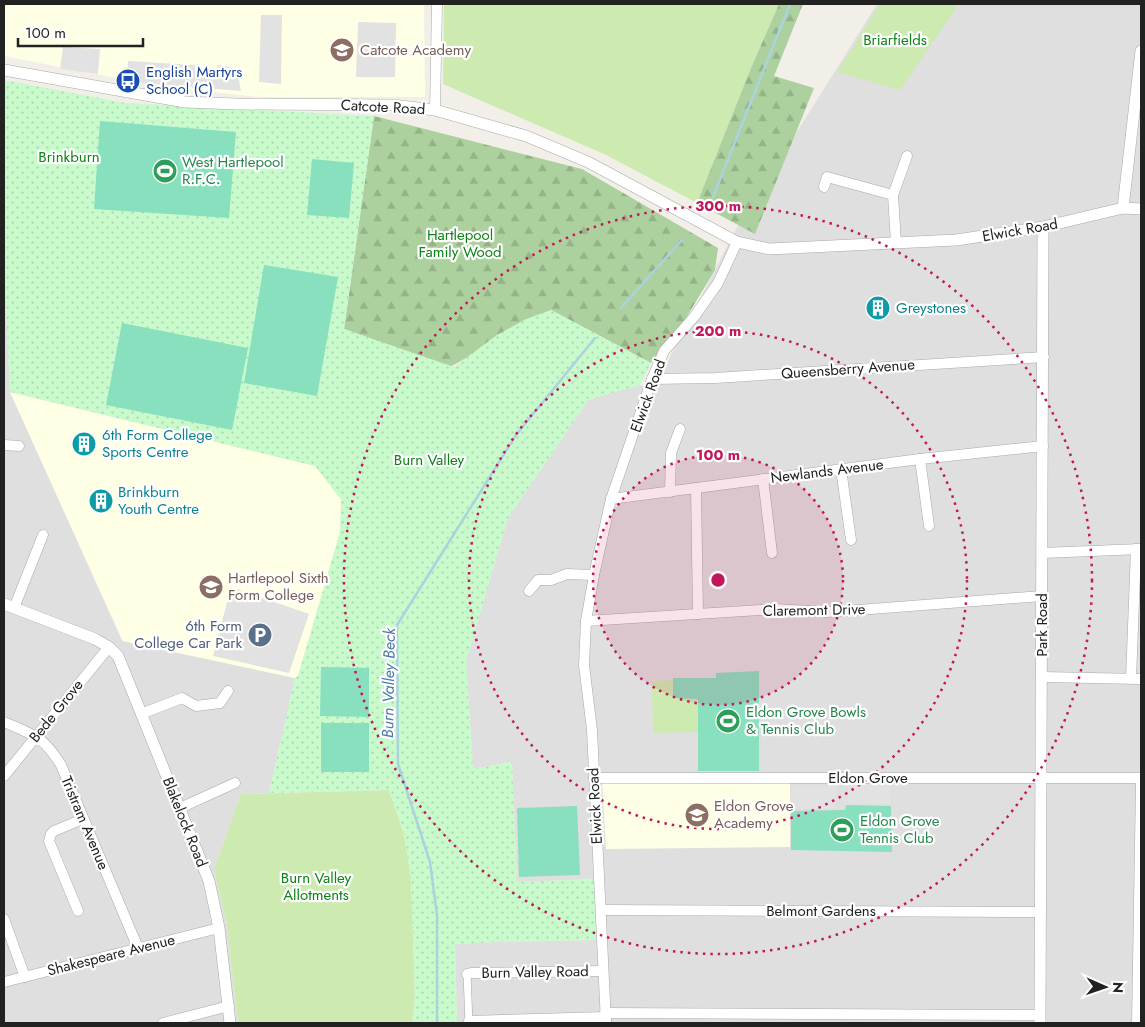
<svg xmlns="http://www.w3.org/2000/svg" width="1145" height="1027" viewBox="0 0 1145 1027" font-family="Jost,sans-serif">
  <defs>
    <pattern id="forest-firs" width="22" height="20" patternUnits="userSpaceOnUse" patternTransform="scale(1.25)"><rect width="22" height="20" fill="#add19e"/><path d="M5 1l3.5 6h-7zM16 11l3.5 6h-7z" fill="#95b388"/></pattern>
    <pattern id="park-dots" width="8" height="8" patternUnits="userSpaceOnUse" patternTransform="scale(1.25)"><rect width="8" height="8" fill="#c8facc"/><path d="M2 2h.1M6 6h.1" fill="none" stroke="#acd6af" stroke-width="1.8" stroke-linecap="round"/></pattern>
  </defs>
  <rect width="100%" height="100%" fill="#f2efe9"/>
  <g fill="#e0dfdf">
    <polygon points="877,4 1141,4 1141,1023 457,1023 455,944 496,942 599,940 593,879 517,882 512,762 473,769 466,661 508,518 588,400 640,385 654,388 735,231"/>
    <polygon points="4,263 10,392 122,641 295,678 269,793 241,794 214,869 227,925 238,1023 4,1023"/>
  </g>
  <g fill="#ffffe5">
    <polygon points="4,4 424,4 425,97 259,97 152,85 4,56"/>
    <polygon points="10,392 315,466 341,500 340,532 298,676 295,678 123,641"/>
    <polygon points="602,782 790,783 790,847 606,849"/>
  </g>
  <g fill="#cdebb0">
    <polygon points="444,4 779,4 751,68 697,203 606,155 443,84"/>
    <polygon points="880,4 959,4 900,90 837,72"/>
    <polygon points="673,680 673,698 698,698 698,732 653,733 652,681"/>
    <polygon points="389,790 404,834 411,877 415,996 412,1023 238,1023 227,925 214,869 241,794"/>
  </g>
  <g fill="url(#forest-firs)">
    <polygon points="779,4 803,4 774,76 814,88 755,234 697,203 751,68"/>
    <polygon points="374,116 582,169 718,248 715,270 683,323 651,363 551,310 450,367 344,329"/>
  </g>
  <polygon fill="url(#park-dots)" points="4,80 126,103 374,116 344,329 454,367 497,335 526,319 551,310 651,363 640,385 588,400 508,518 466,661 473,769 512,762 517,882 593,879 599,940 496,942 455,944 457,1023 412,1023 415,996 411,877 404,834 389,790 269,793 295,678 298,676 340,532 341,499 315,466 10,392 4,263"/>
  <g fill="#88e0be">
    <polygon points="100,121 236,132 229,218 94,209"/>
    <polygon points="312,159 354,163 349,218 307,215"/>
    <polygon points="264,265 338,277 317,396 244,383"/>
    <polygon points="122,323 248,348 232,430 106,405"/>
    <polygon points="321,667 369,668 369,717 320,716"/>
    <polygon points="759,671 759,771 698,771 698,699 673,698 673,678 716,678 716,673"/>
    <rect x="321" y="723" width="48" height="49"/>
    <polygon points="846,805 891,806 892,852 791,850 791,811 845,810"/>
    <polygon points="577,806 580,875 519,877 517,808"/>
  </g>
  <g fill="#e2e2e2">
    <polygon points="261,15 282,15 281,84 259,82"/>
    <polygon points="358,22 396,23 395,77 356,77"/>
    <polygon points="63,47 100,49 98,74 60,69"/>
    <polygon points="128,61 195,65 195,75 217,76 218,65 237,68 241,91 127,82"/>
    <polygon points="231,587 309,614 289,673 213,656"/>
    <polygon points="829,782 836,782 835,809 791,809 792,787 828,787"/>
    <rect x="848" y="783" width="43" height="21"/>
  </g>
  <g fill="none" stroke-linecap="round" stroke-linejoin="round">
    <g stroke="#aad3df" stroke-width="2.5">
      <polyline points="713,197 790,4"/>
      <polyline points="621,308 682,240"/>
      <polyline points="437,1023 437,915 430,862 398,764 397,625 516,435 595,338"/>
    </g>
    <defs>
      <polyline id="pedestrian" points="467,974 469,1023"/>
      <g id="minor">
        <polyline points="435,110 437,4"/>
        <polyline points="824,187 827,177 893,195"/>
        <polyline points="896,243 893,195 907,156"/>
        <polyline points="652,379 715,378 1044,357"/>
        <polyline points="4,445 19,446"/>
        <polyline points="920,459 929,526"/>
        <polyline points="841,469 851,540"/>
        <polyline points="763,479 772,553"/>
        <polyline points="696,488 698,614"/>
        <polyline points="670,492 671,453 680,429"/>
        <polyline points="611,499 920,459 1043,446"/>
        <polyline points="1042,553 1141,549"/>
        <polyline points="529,591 538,580 551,580 567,574 594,575"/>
        <polyline points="14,608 43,535"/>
        <polyline points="586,621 775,609 827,612 858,610 1042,596"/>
        <polyline points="1042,677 1141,679"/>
        <polyline points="1131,679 1136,549"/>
        <polyline points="141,714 182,698 196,706 220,703 228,691"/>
        <path d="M4 722C34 735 43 736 61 765L138 948"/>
        <polyline points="4,776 109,647"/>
        <polyline points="594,778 1141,778"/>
        <polyline points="180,808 235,783"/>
        <polyline points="601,910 1041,912"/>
        <polyline points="78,911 49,841 51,834 54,831 83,819"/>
        <polyline points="4,919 25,977"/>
        <polyline points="467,974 471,973 603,971"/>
        <polyline points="4,982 219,928"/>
        <polyline points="605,1013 1040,1015"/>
        <polyline points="469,1021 606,1017"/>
        <polyline points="163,1023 229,1006"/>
        <polyline points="606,1023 592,730 584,665 586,621 594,575 611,499 652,379 664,351 694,317 718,283 737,242"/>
        <polyline points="1137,1023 1141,784"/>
      </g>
      <g id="tertiary">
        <polyline points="4,70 185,102 236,104 392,105 435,110 526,136 588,162 737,242 769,249 956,240 1043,227 1123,208 1141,209"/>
        <polyline points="1123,208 1141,51"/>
        <polyline points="4,604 95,639 109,647 118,656 209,881 219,928 230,1023"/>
        <polyline points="1040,1023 1043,227"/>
      </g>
    </defs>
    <use href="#pedestrian" stroke="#a9a9a9" stroke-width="8"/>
    <use href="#minor" stroke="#a9a9a9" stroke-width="11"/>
    <use href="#tertiary" stroke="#a9a9a9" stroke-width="12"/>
    <use href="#pedestrian" stroke="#fff" stroke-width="7"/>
    <use href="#minor" stroke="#fff" stroke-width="10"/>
    <use href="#tertiary" stroke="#fff" stroke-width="11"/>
  </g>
  <circle cx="718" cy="580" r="125" fill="#c2185b" fill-opacity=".12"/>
  <g fill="none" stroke="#c2185b" stroke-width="2.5" stroke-dasharray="2.5 5">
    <circle cx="718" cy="580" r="125"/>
    <circle cx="718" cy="580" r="249"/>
    <circle cx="718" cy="580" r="374"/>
  </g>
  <defs>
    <symbol id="school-disc" viewBox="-11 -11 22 22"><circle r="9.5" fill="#8d6e63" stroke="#fff"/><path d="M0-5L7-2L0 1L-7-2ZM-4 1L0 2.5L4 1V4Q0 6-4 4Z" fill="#fff"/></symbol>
    <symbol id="bus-disc" viewBox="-11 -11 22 22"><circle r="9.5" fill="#1a4fb4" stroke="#fff"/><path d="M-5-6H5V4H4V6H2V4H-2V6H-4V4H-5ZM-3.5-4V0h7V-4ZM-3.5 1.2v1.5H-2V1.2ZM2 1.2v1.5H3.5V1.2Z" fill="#fff"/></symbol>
    <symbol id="stadium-disc" viewBox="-11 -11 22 22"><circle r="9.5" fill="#2e9e5b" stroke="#fff"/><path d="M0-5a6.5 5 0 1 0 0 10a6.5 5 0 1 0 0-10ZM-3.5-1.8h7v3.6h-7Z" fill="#fff"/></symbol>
    <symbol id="building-disc" viewBox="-11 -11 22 22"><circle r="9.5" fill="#0f9aa8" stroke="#fff"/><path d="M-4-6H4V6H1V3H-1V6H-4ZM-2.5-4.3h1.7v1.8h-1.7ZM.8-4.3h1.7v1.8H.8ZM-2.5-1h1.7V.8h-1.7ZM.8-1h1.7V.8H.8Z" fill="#fff"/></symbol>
    <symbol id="parking-disc" viewBox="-11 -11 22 22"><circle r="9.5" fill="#5c6f8a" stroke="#fff"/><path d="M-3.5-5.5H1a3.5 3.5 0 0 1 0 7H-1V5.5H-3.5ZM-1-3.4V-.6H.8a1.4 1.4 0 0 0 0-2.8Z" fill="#fff"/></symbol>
  </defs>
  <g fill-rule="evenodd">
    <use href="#school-disc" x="328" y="36" width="28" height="28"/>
    <use href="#bus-disc" x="114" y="67" width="28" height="28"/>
    <use href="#stadium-disc" x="151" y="157" width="28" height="28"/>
    <use href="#building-disc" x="864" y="294" width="28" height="28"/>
    <use href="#building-disc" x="70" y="430" width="28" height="28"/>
    <use href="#building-disc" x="87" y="487" width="28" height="28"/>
    <use href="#school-disc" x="197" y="573" width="28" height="28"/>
    <use href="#parking-disc" x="246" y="621" width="28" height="28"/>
    <use href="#stadium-disc" x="714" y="707" width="28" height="28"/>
    <use href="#school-disc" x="683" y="801" width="28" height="28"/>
    <use href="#stadium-disc" x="828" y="816" width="28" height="28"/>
  </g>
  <g text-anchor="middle" stroke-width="4.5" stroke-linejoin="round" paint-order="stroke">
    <g font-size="15" fill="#0c8416" stroke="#fff">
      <text x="895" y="45">Briarfields</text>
      <text x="69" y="162">Brinkburn</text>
      <text x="460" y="240">Hartlepool<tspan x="460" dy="17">Family Wood</tspan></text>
      <text x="429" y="465">Burn Valley</text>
      <text x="316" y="883">Burn Valley<tspan x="316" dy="17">Allotments</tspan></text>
    </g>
    <g font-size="15" fill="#785e54" stroke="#fff" text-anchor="start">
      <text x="360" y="55">Catcote Academy</text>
      <text x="228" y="583">Hartlepool Sixth<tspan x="228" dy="17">Form College</tspan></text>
      <text x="714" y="811">Eldon Grove<tspan x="714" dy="17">Academy</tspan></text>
    </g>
    <g font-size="15" fill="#164399" stroke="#fff" text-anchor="start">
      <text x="146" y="77">English Martyrs<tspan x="146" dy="17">School (C)</tspan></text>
    </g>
    <g font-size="15" fill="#222" stroke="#fff">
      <text transform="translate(383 107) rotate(3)" y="5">Catcote Road</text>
      <text transform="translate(1020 230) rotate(-10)" y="5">Elwick Road</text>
      <text transform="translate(848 369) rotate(-4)" y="5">Queensberry Avenue</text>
      <text transform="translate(648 396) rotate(-70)" y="5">Elwick Road</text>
      <text transform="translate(827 471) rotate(-7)" y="5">Newlands Avenue</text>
      <text transform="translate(814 610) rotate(-1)" y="5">Claremont Drive</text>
      <text transform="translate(1042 625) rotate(-90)" y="5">Park Road</text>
      <text transform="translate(56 711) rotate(-51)" y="5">Bede Grove</text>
      <text x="868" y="783">Eldon Grove</text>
      <text transform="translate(595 806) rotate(-93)" y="5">Elwick Road</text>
      <text transform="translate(185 822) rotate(68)" y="5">Blakelock Road</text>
      <text transform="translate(85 823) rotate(67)" y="5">Tristram Avenue</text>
      <text x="821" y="916">Belmont Gardens</text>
      <text transform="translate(111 955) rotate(-14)" y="5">Shakespeare Avenue</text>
      <text transform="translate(535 972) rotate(-1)" y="5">Burn Valley Road</text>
    </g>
    <g font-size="15" fill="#27864d" stroke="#fff" text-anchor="start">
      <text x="182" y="167">West Hartlepool<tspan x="182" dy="17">R.F.C.</tspan></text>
      <text x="746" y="717">Eldon Grove Bowls<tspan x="746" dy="17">&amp; Tennis Club</tspan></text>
      <text x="860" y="826">Eldon Grove<tspan x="860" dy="17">Tennis Club</tspan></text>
    </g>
    <g font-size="15" fill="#0d838f" stroke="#fff" text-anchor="start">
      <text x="896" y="313">Greystones</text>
      <text x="102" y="440">6th Form College<tspan x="102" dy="17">Sports Centre</tspan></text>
      <text x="118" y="497">Brinkburn<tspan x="118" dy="17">Youth Centre</tspan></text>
    </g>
    <g font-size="15" fill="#4e5e75" stroke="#fff" text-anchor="end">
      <text x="242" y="631">6th Form<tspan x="242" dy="17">College Car Park</tspan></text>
    </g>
    <g font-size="16" font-style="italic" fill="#4a7aab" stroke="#fff">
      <text transform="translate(388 683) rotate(-89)" y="6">Burn Valley Beck</text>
    </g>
  </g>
  <circle cx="718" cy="580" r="8" fill="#c2185b" stroke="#fff" stroke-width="2.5"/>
  <g font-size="15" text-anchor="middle" font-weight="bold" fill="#c2185b" stroke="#fff" stroke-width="4.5" stroke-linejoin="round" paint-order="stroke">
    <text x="718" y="211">300 m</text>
    <text x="718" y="336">200 m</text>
    <text x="718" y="460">100 m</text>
  </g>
  <rect width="1145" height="1027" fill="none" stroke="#222222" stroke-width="10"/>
  <g transform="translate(1105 987) rotate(92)" stroke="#ffffff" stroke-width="4" paint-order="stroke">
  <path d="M0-4L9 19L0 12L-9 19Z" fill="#222222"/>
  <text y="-8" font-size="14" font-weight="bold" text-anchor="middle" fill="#222222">N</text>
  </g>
  <path d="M18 38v8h125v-8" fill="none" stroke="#222222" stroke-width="2.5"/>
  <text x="25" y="38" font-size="15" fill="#222222" stroke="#ffffff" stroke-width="4" paint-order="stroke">100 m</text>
</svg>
